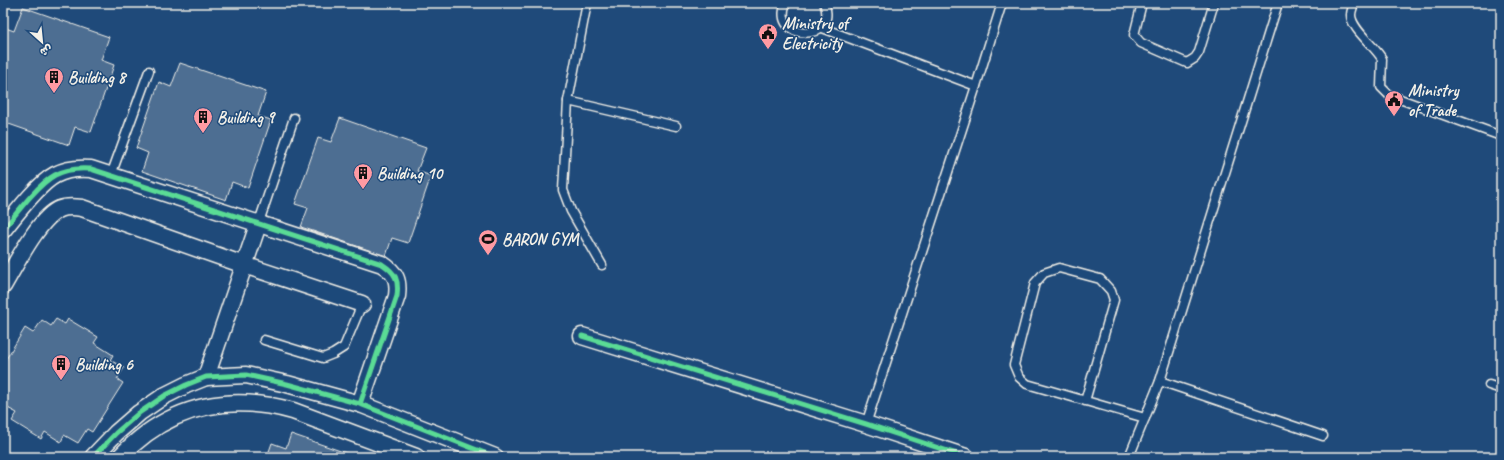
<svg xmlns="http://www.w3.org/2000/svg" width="1504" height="460" viewBox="0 0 1504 460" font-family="Caveat,'Playpen Sans Arabic',sans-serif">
  <rect width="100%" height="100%" fill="#1f4a7a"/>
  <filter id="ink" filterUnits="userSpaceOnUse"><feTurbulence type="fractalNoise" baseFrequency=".025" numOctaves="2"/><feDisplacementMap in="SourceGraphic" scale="8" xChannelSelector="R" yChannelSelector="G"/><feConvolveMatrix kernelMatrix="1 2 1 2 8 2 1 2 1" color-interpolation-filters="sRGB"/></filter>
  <g filter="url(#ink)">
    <g fill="#4d6e92" stroke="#f4f1e8">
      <polygon points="23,7 109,37 101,60 114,65 91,132 75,127 69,145 3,122 3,27 14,31"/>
      <polygon points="180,63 266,92 258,116 271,120 248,188 232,182 226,200 142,171 148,153 136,148 159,82 171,87"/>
      <polygon points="340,118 426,148 417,171 431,176 408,243 392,238 386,256 301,227 308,208 295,204 318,138 331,142"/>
      <polygon points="56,319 65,324 68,319 98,337 94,343 113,355 110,360 124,368 117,379 123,383 92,432 87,429 78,443 64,435 61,442 45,432 41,439 12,421 17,413 4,406 7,403 3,401 3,364 25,328 33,333 42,320 51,326"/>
      <polygon points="291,434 358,457 267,457 272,443 286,448"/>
    </g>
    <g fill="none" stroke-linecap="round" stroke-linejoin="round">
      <defs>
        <g id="lane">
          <polyline points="587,3 568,101 563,190 571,211 602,265"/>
          <path d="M786 3C770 42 840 43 824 3"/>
          <polyline points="1142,3 1134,35 1141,43 1187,63 1195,58 1199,52 1214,3"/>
          <path d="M1354 3C1353 7 1351 11 1351 15 1351 29 1376 47 1382 59L1381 87 1389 95 1501 136"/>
          <polyline points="820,27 976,86"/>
          <polyline points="568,101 676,126"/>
          <polyline points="111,175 149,71"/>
          <polyline points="259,222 294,118"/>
          <polyline points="264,340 323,358 333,354 344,347 362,304"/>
          <polyline points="1160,381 1323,436"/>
          <polyline points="1489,385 1501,389"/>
          <polyline points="1085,401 1114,300 1111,291 1100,279 1059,268 1044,273 1035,283 1014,365 1019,377 1027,384 1145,418"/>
          <polyline points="866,424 976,86 1002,3"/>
          <polyline points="1129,457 1160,381 1278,3"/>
        </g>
        <g id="street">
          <path d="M3 230C15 215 38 184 55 175 66 169 79 168 91 169L382 264C396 273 399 280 397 296L360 404"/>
          <path d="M3 286C15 266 39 217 60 209 67 206 75 207 82 208L244 265 362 304"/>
          <polyline points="582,336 866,424 966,457"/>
          <polyline points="206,377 259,222"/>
          <polyline points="93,457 116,433 139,413 164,396 186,385 206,377 246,375 287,384 360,404 495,457"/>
          <path d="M120 457C168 406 227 393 293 411L416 457"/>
        </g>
      </defs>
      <use href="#lane" stroke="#f4f1e8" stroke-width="11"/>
      <use href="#street" stroke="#f4f1e8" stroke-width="19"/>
      <use href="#lane" stroke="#1f4a7a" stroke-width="8"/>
      <use href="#street" stroke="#1f4a7a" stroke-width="16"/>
      <defs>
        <g id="cycleway">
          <path d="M3 230C15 215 38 184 55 175 66 169 79 168 91 169L382 264C396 273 399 280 397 296L360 404"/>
          <polyline points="582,336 866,424 966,457"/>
          <polyline points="93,457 116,433 139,413 164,396 186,385 206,377 246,375 287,384 360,404 495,457"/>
        </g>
      </defs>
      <use href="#cycleway" stroke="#1f4a7a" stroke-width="8"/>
      <use href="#cycleway" stroke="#5adb95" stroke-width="5"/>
    </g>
  </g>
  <defs>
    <symbol id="civic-pin" viewBox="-11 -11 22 30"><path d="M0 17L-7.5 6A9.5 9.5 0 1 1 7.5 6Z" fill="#ff9aa2" stroke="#1f4a7a"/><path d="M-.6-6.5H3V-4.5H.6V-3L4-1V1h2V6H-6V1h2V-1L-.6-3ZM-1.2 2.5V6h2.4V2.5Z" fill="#111"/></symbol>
    <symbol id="building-pin" viewBox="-11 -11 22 30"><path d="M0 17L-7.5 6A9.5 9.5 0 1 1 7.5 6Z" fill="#ff9aa2" stroke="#1f4a7a"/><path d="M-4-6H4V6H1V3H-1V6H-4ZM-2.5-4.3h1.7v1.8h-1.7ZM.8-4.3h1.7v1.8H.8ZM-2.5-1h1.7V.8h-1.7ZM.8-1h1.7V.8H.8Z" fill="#111"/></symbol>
    <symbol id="stadium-pin" viewBox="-11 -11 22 30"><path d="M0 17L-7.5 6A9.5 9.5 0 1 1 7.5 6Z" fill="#ff9aa2" stroke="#1f4a7a"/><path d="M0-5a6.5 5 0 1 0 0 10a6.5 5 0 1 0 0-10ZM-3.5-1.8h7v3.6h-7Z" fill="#111"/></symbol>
  </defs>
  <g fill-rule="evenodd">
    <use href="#civic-pin" x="757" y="22" width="22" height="30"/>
    <use href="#building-pin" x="43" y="66" width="22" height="30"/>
    <use href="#civic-pin" x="1383" y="89" width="22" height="30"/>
    <use href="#building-pin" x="192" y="106" width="22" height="30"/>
    <use href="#building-pin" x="352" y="162" width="22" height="30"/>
    <use href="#stadium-pin" x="477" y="228" width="22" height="30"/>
    <use href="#building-pin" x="50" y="353" width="22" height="30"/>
  </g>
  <g text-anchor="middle" stroke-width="3" stroke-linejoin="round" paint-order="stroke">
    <g font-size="17" font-weight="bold" fill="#f4f1e8" stroke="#1f4a7a" text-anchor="start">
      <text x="782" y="29">Ministry of<tspan x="782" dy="20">Electricity</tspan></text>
      <text x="68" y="83">Building 8</text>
      <text x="1408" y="96">Ministry<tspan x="1408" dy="20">of Trade</tspan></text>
      <text x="217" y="123">Building 9</text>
      <text x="377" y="179">Building 10</text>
      <text x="502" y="245">BARON GYM</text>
      <text x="75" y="370">Building 6</text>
    </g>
  </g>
  <rect width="1504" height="460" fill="none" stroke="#1f4a7a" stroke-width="16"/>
  <rect x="8" y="8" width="1488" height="444" fill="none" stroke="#f4f1e8" stroke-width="1.5" filter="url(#ink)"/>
  <g transform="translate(42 42) rotate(153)" stroke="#1f4a7a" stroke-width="3" paint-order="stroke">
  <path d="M0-3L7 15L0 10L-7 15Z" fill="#f4f1e8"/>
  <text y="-6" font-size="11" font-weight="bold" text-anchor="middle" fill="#f4f1e8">ش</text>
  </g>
</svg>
